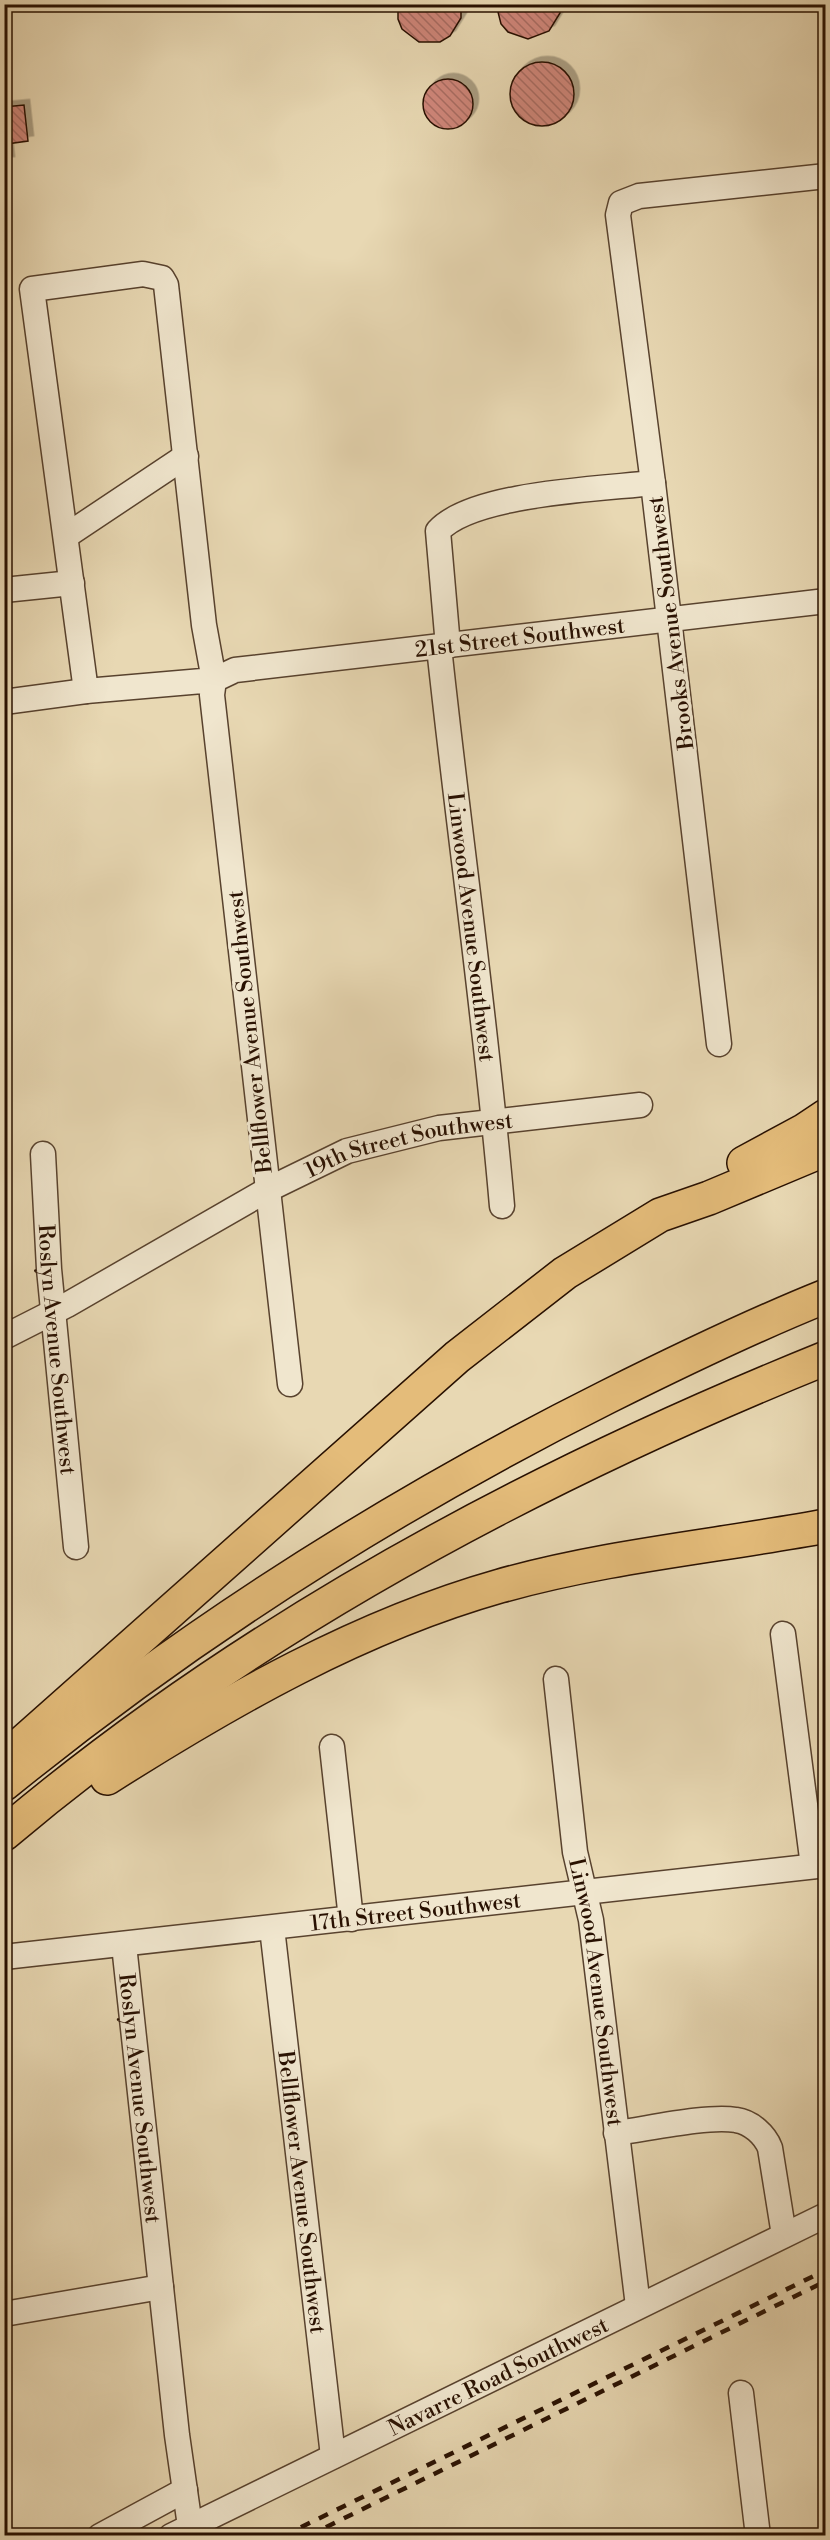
<svg xmlns="http://www.w3.org/2000/svg" width="830" height="2540" viewBox="0 0 830 2540" font-family="'Libre Bodoni',serif">
  <defs>
    <pattern id="building-back-hatch" width="6" height="6" patternUnits="userSpaceOnUse" patternTransform="scale(1.5)"><rect width="6" height="6" fill="#cf867a"/><path d="M-1 5l2 2M0 0l6 6M5-1l2 2" fill="none" stroke="#a86c62"/></pattern>
    <filter id="shadow"><feDropShadow dx="5.5" dy="-5.5" stdDeviation="0" flood-color="#0004"/></filter>
  </defs>
  <rect width="100%" height="100%" fill="#e8d8b3"/>
  <filter id="stains"><feTurbulence type="fractalNoise" baseFrequency=".00333" numOctaves="4"/><feColorMatrix values="0 0 0 0 .2 0 0 0 0 .09 0 0 0 0 .02 0 0 0 .5 -.17"/></filter>
  <radialGradient id="worn" r=".72"><stop offset=".6" stop-color="#630" stop-opacity="0"/><stop offset="1" stop-color="#630" stop-opacity=".3"/></radialGradient>
  <g fill="url(#building-back-hatch)" stroke="#281001" stroke-width="1.5" filter="url(#shadow)">
    <polygon points="398,4 461,4 461,18 450,36 440,42 419,42 402,29 398,19"/>
    <polygon points="496,4 560,4 560,13 549,31 528,39 508,32 501,24"/>
    <circle cx="542" cy="94" r="32"/>
    <circle cx="448" cy="104" r="25"/>
    <polygon points="24,105 28,141 7,144 9,162 4,162 4,107"/>
  </g>
  <g fill="none" stroke-linecap="round" stroke-linejoin="round">
    <defs>
      <g id="minor">
        <polyline points="66,536 186,456"/>
        <polyline points="4,590 72,583"/>
        <path d="M448 646 438 531C472 493 601 489 653 483"/>
        <path id="s1" d="M439 647C459 834 486 1019 502 1206"/>
        <polyline points="4,702 86,691"/>
        <polyline points="719,1044 653,483 618,215 621,203 639,196 826,176"/>
        <path id="s2" d="M43 1154 49 1269 76 1547"/>
        <path id="s3" d="M4 1337 67 1305 267 1190 347 1151 439 1128 640 1105"/>
        <path id="s4" d="M290 1384 212 695 214 680 204 625 166 285 162 278 143 274 32 289 86 691 214 680 235 670 826 601"/>
        <polyline points="783,1634 813,1866"/>
        <path id="s5" d="M556 1679 575 1852 591 1920 638 2306"/>
        <polyline points="332,1747 351,1919"/>
        <path id="s6" d="M272 1928 333 2456"/>
        <path id="s7" d="M124 1945 177 2435 190 2526"/>
        <path id="s8" d="M4 1957 826 1865"/>
        <path d="M616 2133C647 2129 708 2115 736 2120 751 2122 765 2135 770 2148L784 2235"/>
        <polyline points="4,2314 161,2287"/>
        <polyline points="741,2393 758,2536"/>
        <polyline points="100,2536 185,2490"/>
        <path id="s9" d="M171 2536 826 2215"/>
      </g>
      <g id="highway">
        <polyline points="744,1163 805,1130 826,1116"/>
        <polyline points="4,1759 457,1357 565,1273 660,1215 709,1198 826,1149"/>
        <path d="M107 1778C230 1700 359 1626 500 1586 606 1556 718 1546 826 1526"/>
        <path d="M4 1784C190 1633 393 1504 607 1397 679 1361 751 1326 826 1296"/>
        <path d="M4 1834C246 1629 534 1476 826 1358"/>
      </g>
    </defs>
    <use href="#minor" stroke="#58422e" stroke-width="27"/>
    <use href="#highway" stroke="#281001" stroke-width="36"/>
    <use href="#minor" stroke="#f0e6ce" stroke-width="24"/>
    <use href="#highway" stroke="#e4bc7a" stroke-width="33"/>
    <g stroke="#281001" stroke-width="4.5" stroke-dasharray="10 10" stroke-linecap="butt">
      <polyline points="283,2536 826,2270"/>
      <polyline points="308,2536 826,2281"/>
    </g>
  </g>
  <g text-anchor="middle" stroke-width="6" stroke-linejoin="round" paint-order="stroke">
    <g font-size="22" fill="#281001" stroke="#f0e6ce">
      <text transform="translate(670 623) rotate(-97)" y="8">Brooks Avenue Southwest</text>
      <text dy="8" stroke="none"><textPath href="#s4" startOffset="2090">21st Street Southwest</textPath></text>
      <text dy="8" stroke="none"><textPath href="#s1" startOffset="282">Linwood Avenue Southwest</textPath></text>
      <text transform="translate(249 1032) rotate(-96)" y="8">Bellflower Avenue Southwest</text>
      <text dy="8" stroke="none"><textPath href="#s3" startOffset="452">19th Street Southwest</textPath></text>
      <text dy="8" stroke="none"><textPath href="#s2" startOffset="196">Roslyn Avenue Southwest</textPath></text>
      <text dy="8" stroke="none"><textPath href="#s8" startOffset="414">17th Street Southwest</textPath></text>
      <text dy="8" stroke="none"><textPath href="#s5" startOffset="316">Linwood Avenue Southwest</textPath></text>
      <text dy="8" stroke="none"><textPath href="#s7" startOffset="154">Roslyn Avenue Southwest</textPath></text>
      <text dy="8" stroke="none"><textPath href="#s6" startOffset="266">Bellflower Avenue Southwest</textPath></text>
      <text dy="8" stroke="none"><textPath href="#s9" startOffset="364">Navarre Road Southwest</textPath></text>
    </g>
  </g>
  <rect width="830" height="2540" fill="none" stroke="#e8d8b3" stroke-width="24"/>
  <rect x="6" y="6" width="818" height="2528" fill="none" stroke="#281001" stroke-width="3"/>
  <rect x="12" y="12" width="806" height="2516" fill="none" stroke="#281001" stroke-width="1.5"/>
  <rect width="100%" height="100%" filter="url(#stains)"/>
  <rect width="100%" height="100%" fill="url(#worn)"/>
</svg>
